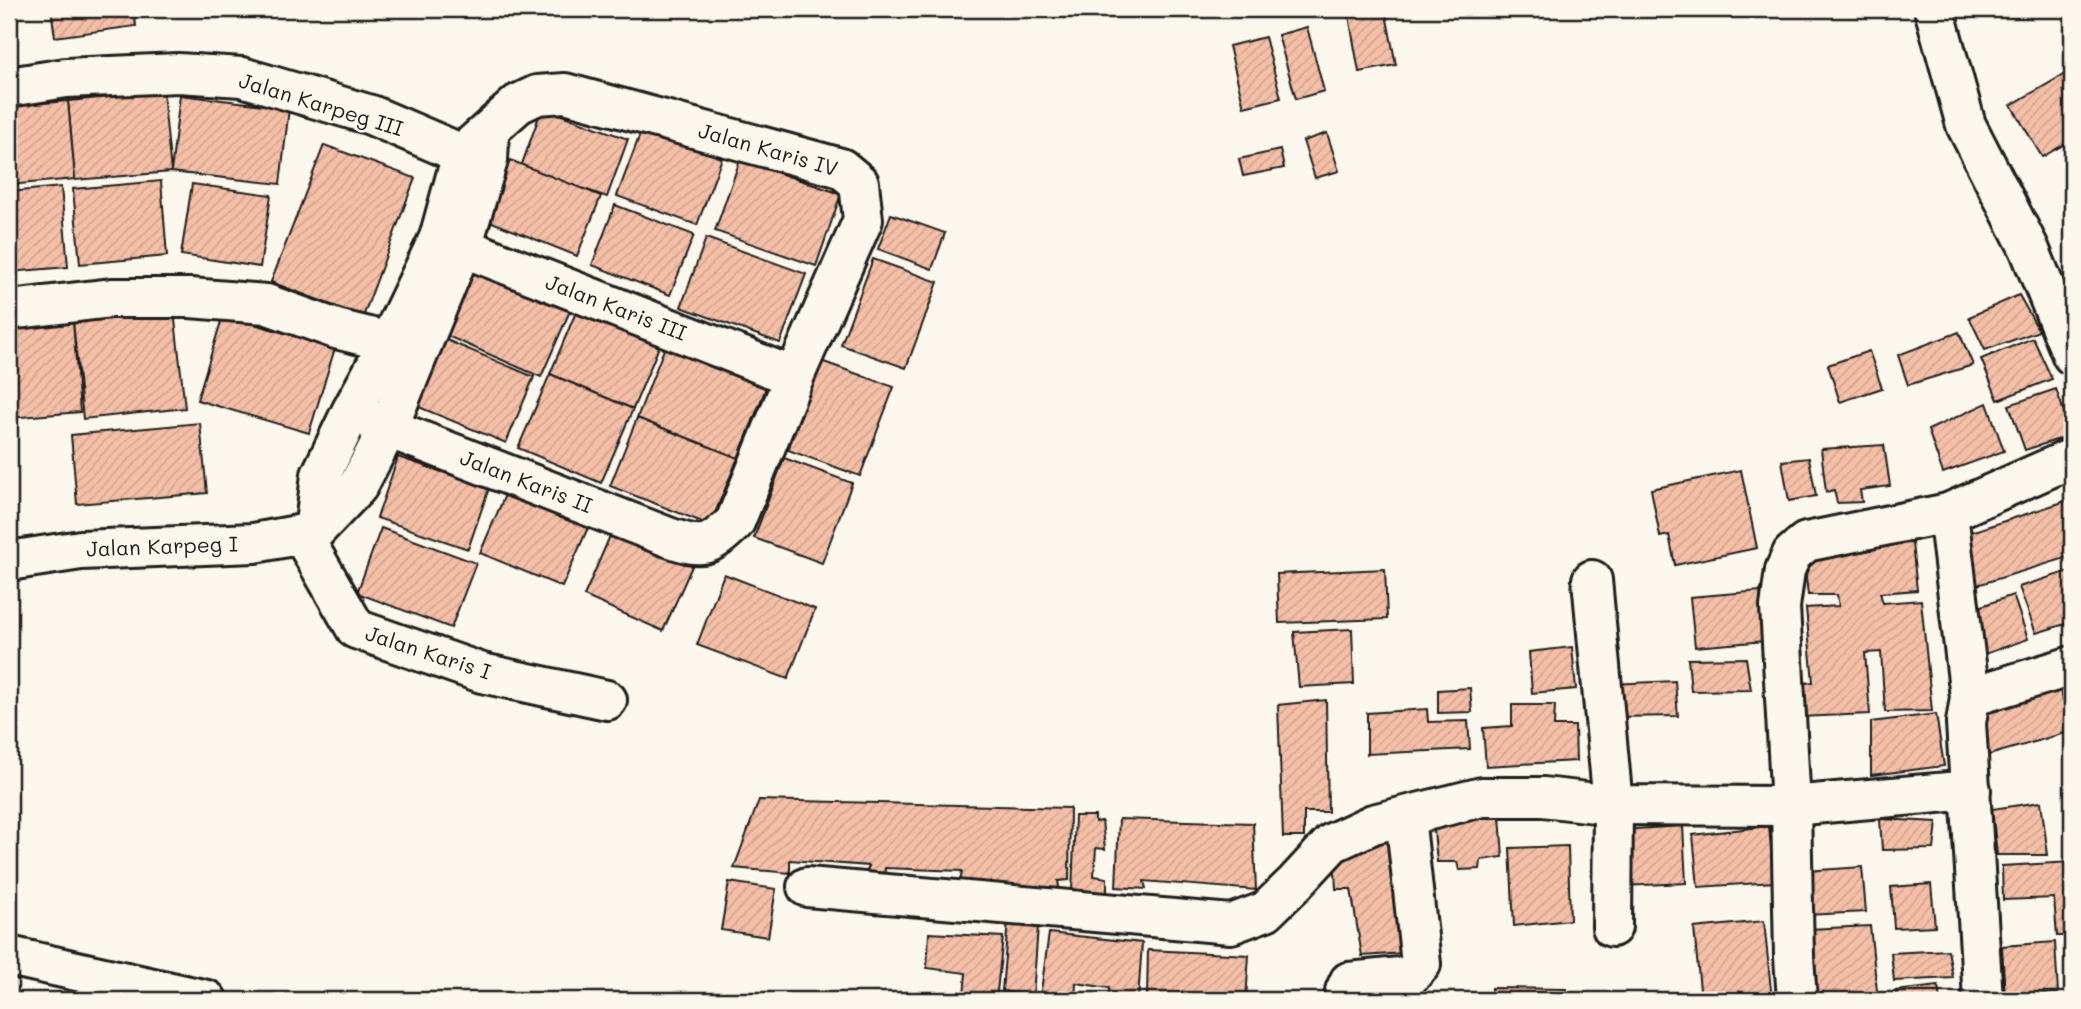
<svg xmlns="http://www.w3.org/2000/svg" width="2081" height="1009" viewBox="0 0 2081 1009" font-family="Mali,sans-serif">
  <defs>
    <pattern id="building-hatch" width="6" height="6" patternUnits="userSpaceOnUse" patternTransform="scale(1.75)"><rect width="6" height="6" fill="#f5bfa7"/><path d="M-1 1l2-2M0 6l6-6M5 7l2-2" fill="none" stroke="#d1a48f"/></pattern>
  </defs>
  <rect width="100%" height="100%" fill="#fbf7ec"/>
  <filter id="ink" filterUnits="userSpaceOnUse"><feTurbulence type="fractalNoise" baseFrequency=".0143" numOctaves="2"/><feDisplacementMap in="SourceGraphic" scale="14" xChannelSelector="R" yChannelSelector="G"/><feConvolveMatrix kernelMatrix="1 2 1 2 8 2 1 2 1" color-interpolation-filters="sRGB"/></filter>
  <g filter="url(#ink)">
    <g fill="url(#building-hatch)" stroke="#1c1c1c" stroke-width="2">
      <polygon points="9,9 12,9 16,56 9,56"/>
      <polygon points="51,9 134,9 136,26 55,37"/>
      <polygon points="1385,9 1396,65 1359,72 1349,16"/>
      <polygon points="1307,27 1324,91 1296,99 1278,35"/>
      <polygon points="1265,37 1281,98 1244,107 1229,46"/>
      <polygon points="2072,70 2072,140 2042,157 2011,105"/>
      <polygon points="163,92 171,172 75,180 68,101"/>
      <polygon points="180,95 289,108 280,184 171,172"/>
      <polygon points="68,101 75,179 9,185 9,106"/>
      <polygon points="542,108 628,139 607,197 521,167"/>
      <polygon points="642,129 722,158 697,225 617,196"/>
      <polygon points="1327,133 1339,171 1315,178 1303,141"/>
      <polygon points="324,145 415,178 363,317 271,282"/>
      <polygon points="1280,150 1284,168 1243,176 1239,159"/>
      <polygon points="510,160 601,196 577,256 487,220"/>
      <polygon points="740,160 841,194 816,266 715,231"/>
      <polygon points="161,181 167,256 80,264 73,189"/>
      <polygon points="192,184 271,195 260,267 181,255"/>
      <polygon points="61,187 68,267 9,272 9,192"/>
      <polygon points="615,205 694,235 670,295 592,265"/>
      <polygon points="891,214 945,233 932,269 878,249"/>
      <polygon points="706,238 806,274 780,343 681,307"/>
      <polygon points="468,259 573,304 541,377 436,331"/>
      <polygon points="873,259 938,282 906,368 841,345"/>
      <polygon points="2019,295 2039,331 1985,350 1969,317"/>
      <polygon points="578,307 661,342 633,409 550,374"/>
      <polygon points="174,311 185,408 83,419 73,322"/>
      <polygon points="223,315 335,348 309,433 197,400"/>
      <polygon points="73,322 80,412 9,418 9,328"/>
      <polygon points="1959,332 1973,365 1908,385 1898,355"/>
      <polygon points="437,336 534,377 506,443 409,403"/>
      <polygon points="2033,338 2052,379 1998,400 1981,359"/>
      <polygon points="666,344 768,383 738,458 637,418"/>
      <polygon points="1869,351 1882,388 1840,402 1828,365"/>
      <polygon points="821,361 894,387 860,476 788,450"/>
      <polygon points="550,374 633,409 601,483 518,448"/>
      <polygon points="2056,389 2072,435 2025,450 2009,405"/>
      <polygon points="1987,403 2004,451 1943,473 1928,430"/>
      <polygon points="637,418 738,458 710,525 610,486"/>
      <polygon points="200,423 207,493 77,504 71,435"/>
      <polygon points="1884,445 1890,486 1860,490 1862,502 1837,503 1834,490 1826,492 1821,449"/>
      <polygon points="398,457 489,488 468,549 377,518"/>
      <polygon points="784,458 852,483 822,563 754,538"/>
      <polygon points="1809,458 1816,496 1789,501 1782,461"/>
      <polygon points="1741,470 1757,548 1675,565 1669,535 1660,537 1651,489"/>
      <polygon points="508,488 590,523 562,587 480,553"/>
      <polygon points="2072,499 2072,556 1974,586 1959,536"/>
      <polygon points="381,528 476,563 451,628 357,593"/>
      <polygon points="613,529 693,564 663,631 584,596"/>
      <polygon points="1912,543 1917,590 1880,593 1883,603 1921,600 1932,711 1885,712 1881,652 1865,653 1870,714 1798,717 1795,684 1813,682 1806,608 1839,606 1837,595 1808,595 1803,550"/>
      <polygon points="1385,569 1387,619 1279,623 1277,574"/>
      <polygon points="2072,570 2072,622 2036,633 2019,587"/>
      <polygon points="724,574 815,609 788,679 697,645"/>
      <polygon points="1760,591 1765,641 1695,647 1690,597"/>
      <polygon points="2013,595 2028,639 1982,655 1970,610"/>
      <polygon points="1352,629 1354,684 1299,687 1294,632"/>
      <polygon points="1572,647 1576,689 1532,693 1529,652"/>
      <polygon points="1746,658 1751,690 1691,691 1688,659"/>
      <polygon points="1675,681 1678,716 1615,717 1612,684"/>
      <polygon points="2059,685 2072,731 1989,755 1976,711"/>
      <polygon points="1470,688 1472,712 1438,713 1438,690"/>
      <polygon points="1326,700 1328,812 1304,812 1304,837 1283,837 1278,705"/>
      <polygon points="1512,705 1555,705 1554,726 1575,726 1576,761 1486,766 1483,728 1512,726"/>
      <polygon points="1427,709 1428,722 1468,721 1470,749 1367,754 1367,713"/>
      <polygon points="1936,714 1944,766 1871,775 1871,722"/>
      <polygon points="759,800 1070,808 1069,880 1058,881 1060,892 960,883 962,871 885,868 884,878 865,876 869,866 790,860 790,873 734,868"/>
      <polygon points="2041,802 2048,855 1997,855 1992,809"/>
      <polygon points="1075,816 1095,816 1095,822 1102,821 1105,849 1096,848 1094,876 1107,878 1107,895 1072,892"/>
      <polygon points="1500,816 1503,857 1481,860 1480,869 1459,870 1457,862 1437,862 1433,821"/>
      <polygon points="1119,819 1253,823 1256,890 1144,881 1146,889 1116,887"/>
      <polygon points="1880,819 1937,822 1934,849 1882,850"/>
      <polygon points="1683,826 1686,883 1623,886 1620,830"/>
      <polygon points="1769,826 1774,882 1698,887 1693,835"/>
      <polygon points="1393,831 1404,953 1362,956 1351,889 1336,889 1334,855"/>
      <polygon points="1568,846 1570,920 1514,926 1510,848"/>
      <polygon points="2072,862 2072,936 2057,936 2054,898 2003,900 2002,866"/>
      <polygon points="1862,867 1866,912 1806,915 1806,871"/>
      <polygon points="729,882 776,889 768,937 721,930"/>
      <polygon points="1931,884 1935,926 1894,928 1891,887"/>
      <polygon points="1008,921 1038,926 1033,996 1002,991"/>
      <polygon points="1764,921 1772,1000 1701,1000 1694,928"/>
      <polygon points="1870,926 1878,1000 1815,1000 1809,929"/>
      <polygon points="929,933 1003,937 996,1000 964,995 966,973 927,968"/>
      <polygon points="1049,933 1142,943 1138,1000 1108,1000 1109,988 1076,983 1075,1000 1040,998"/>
      <polygon points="2055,942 2058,993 2005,997 2002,946"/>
      <polygon points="1148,950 1249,955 1246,1000 1147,1000"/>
      <polygon points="1948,950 1953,978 1894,981 1891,953"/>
      <polygon points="1938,986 1940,1000 1896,1000 1896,991"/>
      <polygon points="1491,988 1566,989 1566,1000 1491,1000"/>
      <polygon points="1380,997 1432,998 1432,1000 1379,1000"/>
    </g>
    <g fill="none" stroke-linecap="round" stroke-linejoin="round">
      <defs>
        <g id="minor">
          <polyline points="1934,9 1966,125 2029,248 2072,355"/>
          <polyline points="9,87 66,78 178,73 242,77 371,115 462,154"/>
          <polyline points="439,238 794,377"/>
          <polyline points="9,310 112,298 190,298 266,304 336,329 389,342"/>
          <path d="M314 532 321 475 352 410 389 342 439 238 462 154 518 104 537 95 565 93 841 168 859 183 863 220 794 377 735 522C708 548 703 549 668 537L388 428 352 410"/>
          <polyline points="314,532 358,486 388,428 462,247 488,160 489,140"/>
          <polyline points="302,535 356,629 482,673 607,700"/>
          <polyline points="9,561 81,550 254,543 314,532"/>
          <polyline points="1592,580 1613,805 1612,927"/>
          <polyline points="1970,697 2072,666"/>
          <polyline points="807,887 1231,924 1266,911 1295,883 1332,843 1373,824 1482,797 1543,797 1613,805 1791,806 1971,790"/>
          <polyline points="9,956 207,1000"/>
          <polyline points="1346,1000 1345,991 1349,982 1410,976 1421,964 1405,816"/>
          <polyline points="1797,1000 1794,957 1791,806 1780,607 1785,570 1792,554 1806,542 1948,513"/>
          <polyline points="1983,1000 1966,723 1970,697 1948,513 2072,458"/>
        </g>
      </defs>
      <use href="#minor" stroke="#1c1c1c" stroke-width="44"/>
      <use href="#minor" stroke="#fbf7ec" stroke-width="38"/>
    </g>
  </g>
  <g text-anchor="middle" stroke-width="5" stroke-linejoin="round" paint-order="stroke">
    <g font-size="21" fill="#1c1c1c" stroke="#fbf7ec">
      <text transform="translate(321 105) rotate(17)" y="7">Jalan Karpeg III</text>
      <text transform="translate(768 150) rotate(16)" y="7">Jalan Karis IV</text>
      <text transform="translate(616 308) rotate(21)" y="7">Jalan Karis III</text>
      <text transform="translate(526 482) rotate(21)" y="7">Jalan Karis II</text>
      <text transform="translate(162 547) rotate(-2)" y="7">Jalan Karpeg I</text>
      <text transform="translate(428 653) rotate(18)" y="7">Jalan Karis I</text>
    </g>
  </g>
  <rect width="2081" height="1009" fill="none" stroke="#fbf7ec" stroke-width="35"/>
  <rect x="18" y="18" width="2046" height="974" fill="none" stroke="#1c1c1c" stroke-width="2.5" filter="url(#ink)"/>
</svg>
